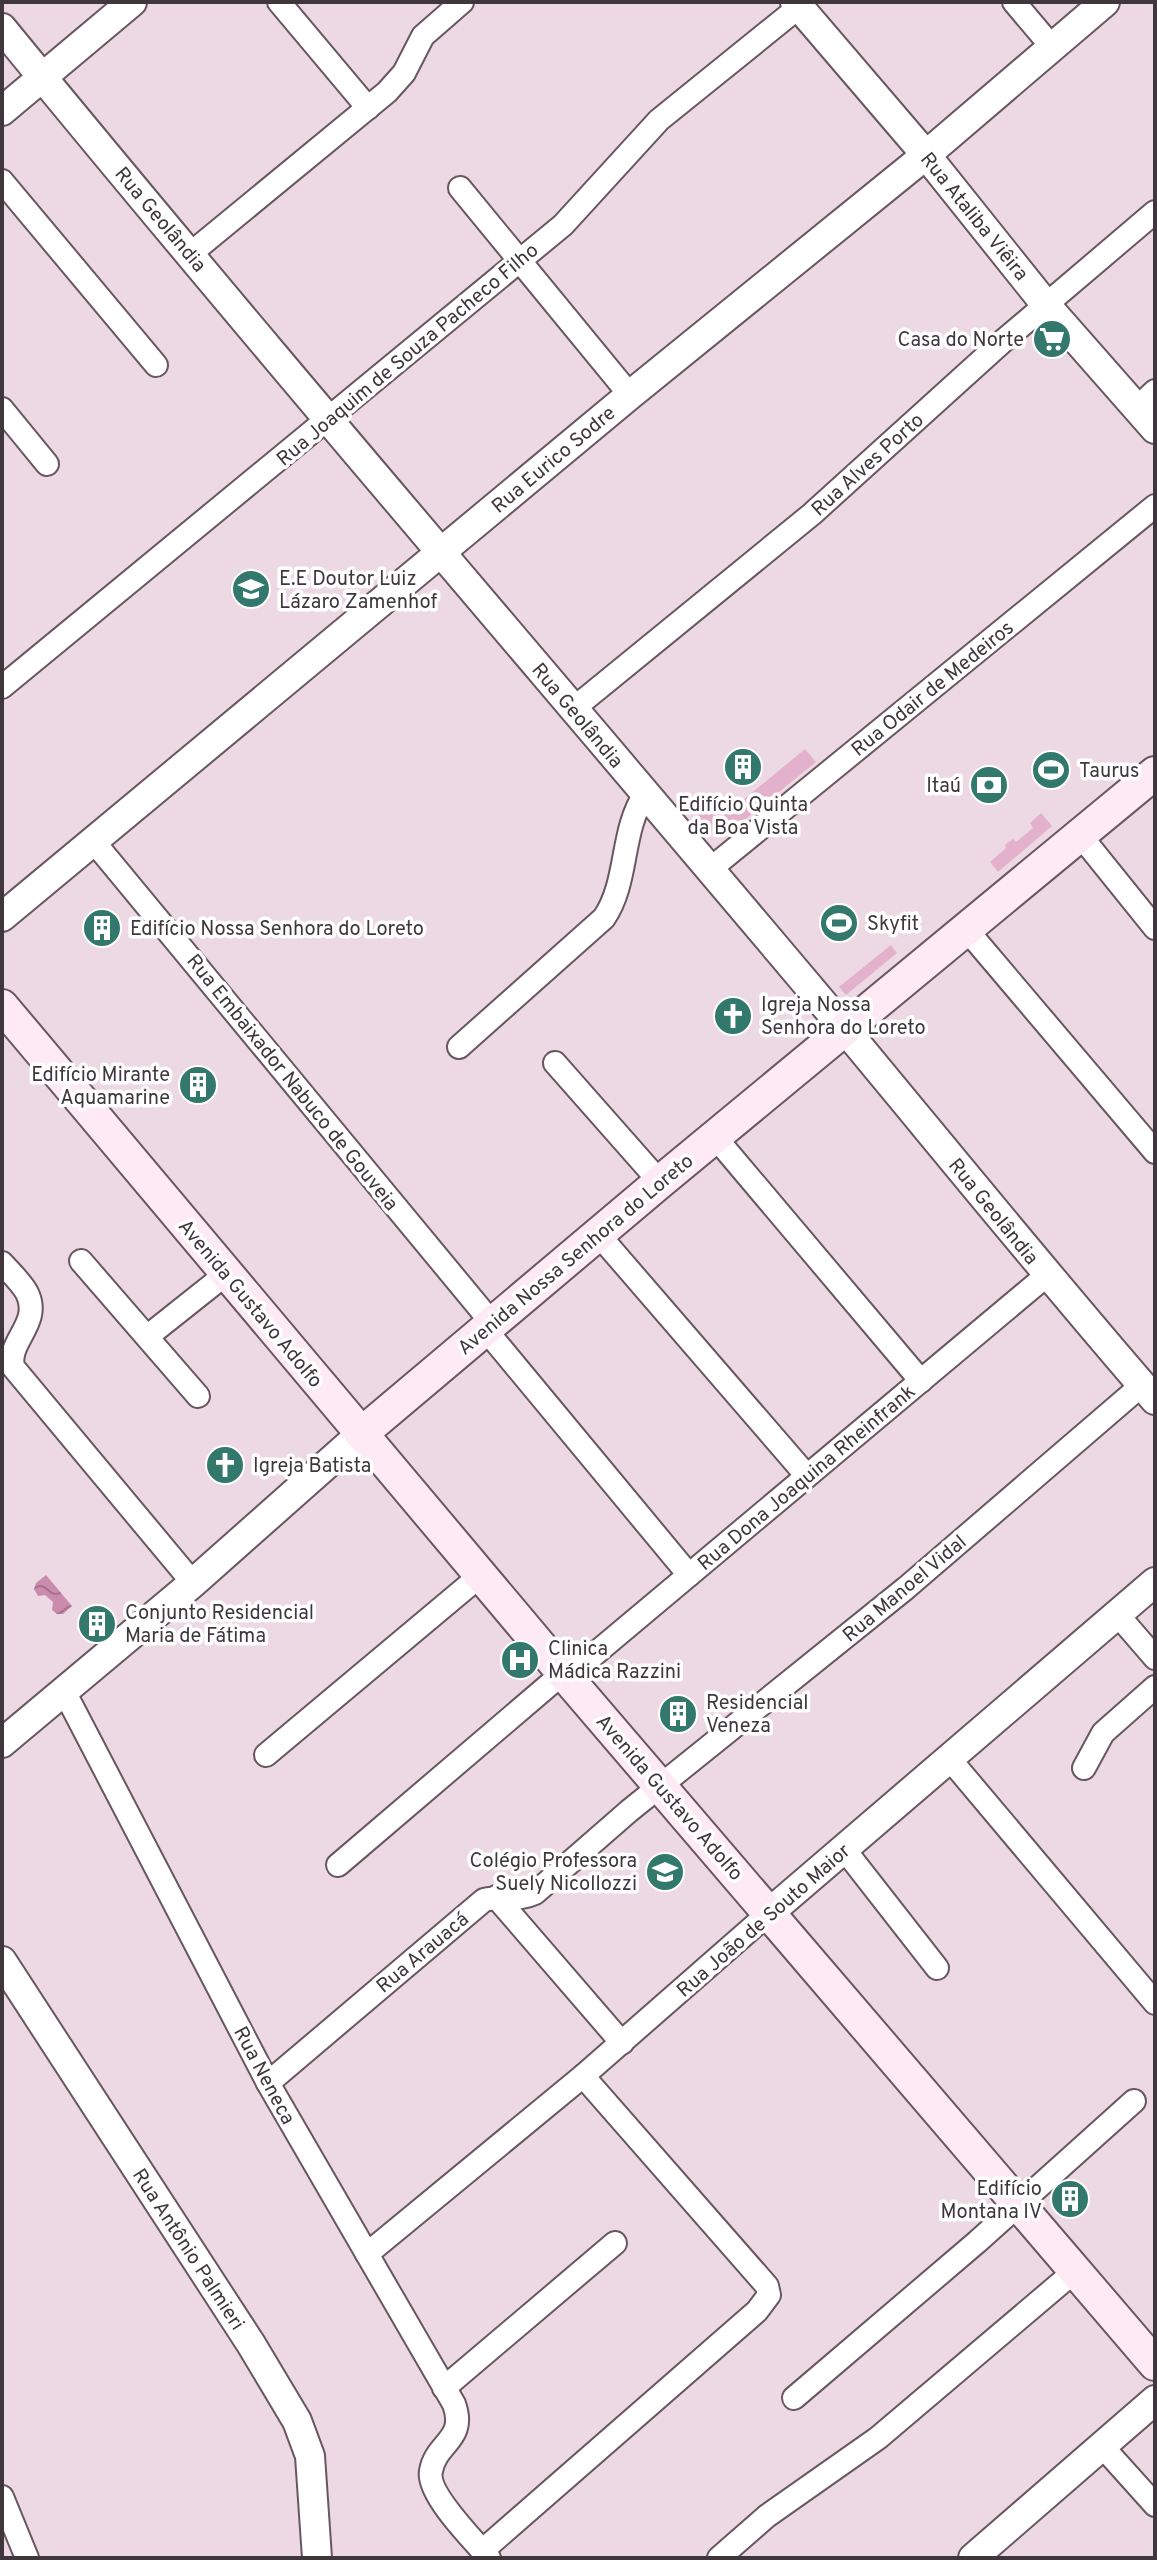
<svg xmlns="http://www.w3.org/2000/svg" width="1157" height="2560" viewBox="0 0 1157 2560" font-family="Overpass,sans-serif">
  <defs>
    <pattern id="water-waves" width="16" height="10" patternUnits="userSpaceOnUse" patternTransform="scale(2)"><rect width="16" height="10" fill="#ca8bad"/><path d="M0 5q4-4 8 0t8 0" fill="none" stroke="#a5728e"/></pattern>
  </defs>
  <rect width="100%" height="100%" fill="#edd9e3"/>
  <g fill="#e3b1cb">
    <polygon points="805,749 816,762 722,838 715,838 687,805 700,795 720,819"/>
    <polygon points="1041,813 1052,826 998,872 990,862 1006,848 1005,845 1013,839 1016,842 1033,828 1030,823"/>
    <polygon points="891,945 897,953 846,995 839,987"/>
  </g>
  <polygon fill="url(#water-waves)" points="46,1575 72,1606 63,1614 57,1614 52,1610 53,1602 45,1595 38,1596 34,1589 36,1583"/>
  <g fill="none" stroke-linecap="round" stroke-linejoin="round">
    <defs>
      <g id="minor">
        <polyline points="279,2 368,108"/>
        <polyline points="1014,2 1052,47"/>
        <polyline points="2,181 156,365"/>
        <polyline points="460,188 630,395"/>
        <polyline points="190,254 387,92 404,73 423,36 462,2"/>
        <polyline points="1137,408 1155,391"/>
        <polyline points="2,409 47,464"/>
        <polyline points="2,687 563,225 659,120 799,7"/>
        <polyline points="573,709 812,514 1002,342 1155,212"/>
        <polyline points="1080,835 1155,928"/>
        <polyline points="94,842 492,1323"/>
        <polyline points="709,870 1155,506"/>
        <polyline points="966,929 1155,1152"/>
        <path d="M459 1047 604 918C629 881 620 832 645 794"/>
        <polyline points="555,1063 660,1182"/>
        <polyline points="715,1137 921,1381"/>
        <polyline points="598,1234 807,1476"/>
        <polyline points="81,1261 198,1396"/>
        <path d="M2 1263C10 1272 22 1283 27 1293 42 1323 7 1341 13 1367L193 1583"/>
        <polyline points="485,1329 689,1575"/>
        <polyline points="148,1336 226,1274"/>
        <polyline points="1117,1614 1155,1658"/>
        <path d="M64 1691 268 2083 454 2404C467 2440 436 2442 431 2471 426 2493 474 2541 489 2558"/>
        <polyline points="266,1755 481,1575"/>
        <polyline points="948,1757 1155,2003"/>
        <polyline points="1084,1768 1103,1733 1155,1687"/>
        <polyline points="844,1849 937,1968"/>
        <polyline points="338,1865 563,1673 584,1663 1047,1275"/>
        <polyline points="496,1897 622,2043"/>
        <path d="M268 2083 484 1900C502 1896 518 1901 535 1893L629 1811 906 1588 1142 1385"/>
        <polyline points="367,2254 583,2076 769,1913"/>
        <polyline points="444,2388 615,2243"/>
        <polyline points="794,2398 977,2242 1134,2101"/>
        <polyline points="1102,2446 1155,2505"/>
        <polyline points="2,2497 27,2558"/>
        <polyline points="482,2551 757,2311 769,2295 767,2286 583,2076"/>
        <polyline points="719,2558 767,2516 878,2438 1075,2271"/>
      </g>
      <g id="tertiary">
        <polyline points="795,2 926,155 1046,305 1155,429"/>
        <path d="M2 28C278 365 563 694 843 1027 947 1152 1049 1278 1155 1400"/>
        <polyline points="2,111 132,2"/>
        <polyline points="2,917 630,395 926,155 1105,2"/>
        <polyline points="2,1743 193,1583 361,1434"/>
        <polyline points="769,1913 1155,1582"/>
        <polyline points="2,1961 251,2344 297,2421 310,2456 317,2558"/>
        <polyline points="973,2558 1155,2400"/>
      </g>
      <g id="secondary">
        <polyline points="2,1006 563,1673 1155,2364"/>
        <polyline points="361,1434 660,1182 1155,773"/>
      </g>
    </defs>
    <use href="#minor" stroke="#68575f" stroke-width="26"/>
    <use href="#tertiary" stroke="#68575f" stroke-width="32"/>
    <use href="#secondary" stroke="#68575f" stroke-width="36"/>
    <use href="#minor" stroke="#fff" stroke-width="22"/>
    <use href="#tertiary" stroke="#fff" stroke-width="28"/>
    <use href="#secondary" stroke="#fdeaf4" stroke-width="32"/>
  </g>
  <defs>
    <symbol id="supermarket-disc" viewBox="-11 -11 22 22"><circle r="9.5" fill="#32786d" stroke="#fff"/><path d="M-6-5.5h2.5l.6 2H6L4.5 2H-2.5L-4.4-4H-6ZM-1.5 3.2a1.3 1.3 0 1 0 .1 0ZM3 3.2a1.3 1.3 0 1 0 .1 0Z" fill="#fff"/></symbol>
    <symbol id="school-disc" viewBox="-11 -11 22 22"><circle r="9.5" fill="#32786d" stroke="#fff"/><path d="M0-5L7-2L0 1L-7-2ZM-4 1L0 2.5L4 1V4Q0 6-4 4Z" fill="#fff"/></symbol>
    <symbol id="building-disc" viewBox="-11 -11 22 22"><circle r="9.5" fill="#32786d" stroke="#fff"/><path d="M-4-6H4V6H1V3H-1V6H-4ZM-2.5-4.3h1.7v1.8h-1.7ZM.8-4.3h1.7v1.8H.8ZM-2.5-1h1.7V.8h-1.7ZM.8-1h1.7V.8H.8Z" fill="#fff"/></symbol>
    <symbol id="stadium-disc" viewBox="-11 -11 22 22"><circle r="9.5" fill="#32786d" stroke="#fff"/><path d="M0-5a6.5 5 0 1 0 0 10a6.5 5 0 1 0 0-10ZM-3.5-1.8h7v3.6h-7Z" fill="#fff"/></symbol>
    <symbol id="bank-disc" viewBox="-11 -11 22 22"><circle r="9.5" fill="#32786d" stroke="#fff"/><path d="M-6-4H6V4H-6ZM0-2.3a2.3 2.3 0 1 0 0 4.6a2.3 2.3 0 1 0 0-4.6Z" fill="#fff"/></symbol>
    <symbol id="church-disc" viewBox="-11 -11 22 22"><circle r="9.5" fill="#32786d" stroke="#fff"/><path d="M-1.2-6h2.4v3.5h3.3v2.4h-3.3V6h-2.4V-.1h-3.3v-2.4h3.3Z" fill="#fff"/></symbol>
    <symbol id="hospital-disc" viewBox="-11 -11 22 22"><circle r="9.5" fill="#32786d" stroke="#fff"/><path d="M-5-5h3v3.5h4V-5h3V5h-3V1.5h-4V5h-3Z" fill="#fff"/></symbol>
  </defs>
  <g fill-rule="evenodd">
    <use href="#supermarket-disc" x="1030" y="317" width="44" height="44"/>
    <use href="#school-disc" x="229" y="567" width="44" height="44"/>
    <use href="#building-disc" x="721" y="745" width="44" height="44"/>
    <use href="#stadium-disc" x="1029" y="748" width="44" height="44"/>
    <use href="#bank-disc" x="967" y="763" width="44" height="44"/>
    <use href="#stadium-disc" x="817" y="901" width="44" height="44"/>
    <use href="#building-disc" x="80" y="906" width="44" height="44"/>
    <use href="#church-disc" x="711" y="994" width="44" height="44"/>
    <use href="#building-disc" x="176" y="1063" width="44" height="44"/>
    <use href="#church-disc" x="203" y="1443" width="44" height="44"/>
    <use href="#building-disc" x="75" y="1602" width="44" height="44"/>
    <use href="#hospital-disc" x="498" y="1638" width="44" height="44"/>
    <use href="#building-disc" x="656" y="1692" width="44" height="44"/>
    <use href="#school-disc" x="643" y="1850" width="44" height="44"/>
    <use href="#building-disc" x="1048" y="2177" width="44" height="44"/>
  </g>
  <g text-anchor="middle" stroke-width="7" stroke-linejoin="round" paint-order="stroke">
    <g font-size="20" fill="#3f373b" stroke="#fff">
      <text transform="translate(975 216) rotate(51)" y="7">Rua Ataliba Viêira</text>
      <text transform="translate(161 219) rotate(50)" y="7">Rua Geolândia</text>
      <text transform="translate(407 354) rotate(-40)" y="7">Rua Joaquim de Souza Pacheco Filho</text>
      <text transform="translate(553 459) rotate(-40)" y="7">Rua Eurico Sodre</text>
      <text transform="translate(867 464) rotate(-42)" y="7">Rua Alves Porto</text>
      <text transform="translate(932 688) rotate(-39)" y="7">Rua Odair de Medeiros</text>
      <text transform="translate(578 715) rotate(50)" y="7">Rua Geolândia</text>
      <text transform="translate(293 1082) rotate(51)" y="7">Rua Embaixador Nabuco de Gouveia</text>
      <text transform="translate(994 1211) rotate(51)" y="7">Rua Geolândia</text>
      <text transform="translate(575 1254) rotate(-40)" y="7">Avenida Nossa Senhora do Loreto</text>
      <text transform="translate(251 1303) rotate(50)" y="7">Avenida Gustavo Adolfo</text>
      <text transform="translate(806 1477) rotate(-40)" y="7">Rua Dona Joaquina Rheinfrank</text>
      <text transform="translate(904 1588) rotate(-40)" y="7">Rua Manoel Vidal</text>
      <text transform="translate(670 1797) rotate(49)" y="7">Avenida Gustavo Adolfo</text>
      <text transform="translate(763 1920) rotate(-41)" y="7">Rua João de Souto Maior</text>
      <text transform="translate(422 1952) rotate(-40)" y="7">Rua Arauacá</text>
      <text transform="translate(265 2075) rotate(62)" y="7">Rua Neneca</text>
      <text transform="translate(189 2249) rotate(57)" y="7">Rua Antônio Palmieri</text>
    </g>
    <g font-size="20" fill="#3f373b" stroke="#fff" text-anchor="start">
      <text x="1024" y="346" text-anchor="end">Casa do Norte</text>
      <text x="279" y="585">E.E Doutor Luiz<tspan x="279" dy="23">Lázaro Zamenhof</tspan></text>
      <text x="1079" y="777">Taurus</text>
      <text x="961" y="792" text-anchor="end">Itaú</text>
      <text x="743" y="811" text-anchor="middle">Edifício Quinta<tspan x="743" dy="23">da Boa Vista</tspan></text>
      <text x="867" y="930">Skyfit</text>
      <text x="130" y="935">Edifício Nossa Senhora do Loreto</text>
      <text x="761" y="1011">Igreja Nossa<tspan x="761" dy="23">Senhora do Loreto</tspan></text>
      <text x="170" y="1081" text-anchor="end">Edifício Mirante<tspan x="170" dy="23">Aquamarine</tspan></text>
      <text x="253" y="1472">Igreja Batista</text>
      <text x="125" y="1619">Conjunto Residencial<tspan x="125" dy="23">Maria de Fátima</tspan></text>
      <text x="548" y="1655">Clinica<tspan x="548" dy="23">Mádica Razzini</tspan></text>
      <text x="706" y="1709">Residencial<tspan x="706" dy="23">Veneza</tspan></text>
      <text x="637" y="1867" text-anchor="end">Colégio Professora<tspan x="637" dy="23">Suely Nicollozzi</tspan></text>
      <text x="1042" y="2195" text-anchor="end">Edifício<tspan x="1042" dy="23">Montana IV</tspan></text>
    </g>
  </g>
  <rect width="1157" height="2560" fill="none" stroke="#3f373b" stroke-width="8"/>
</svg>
